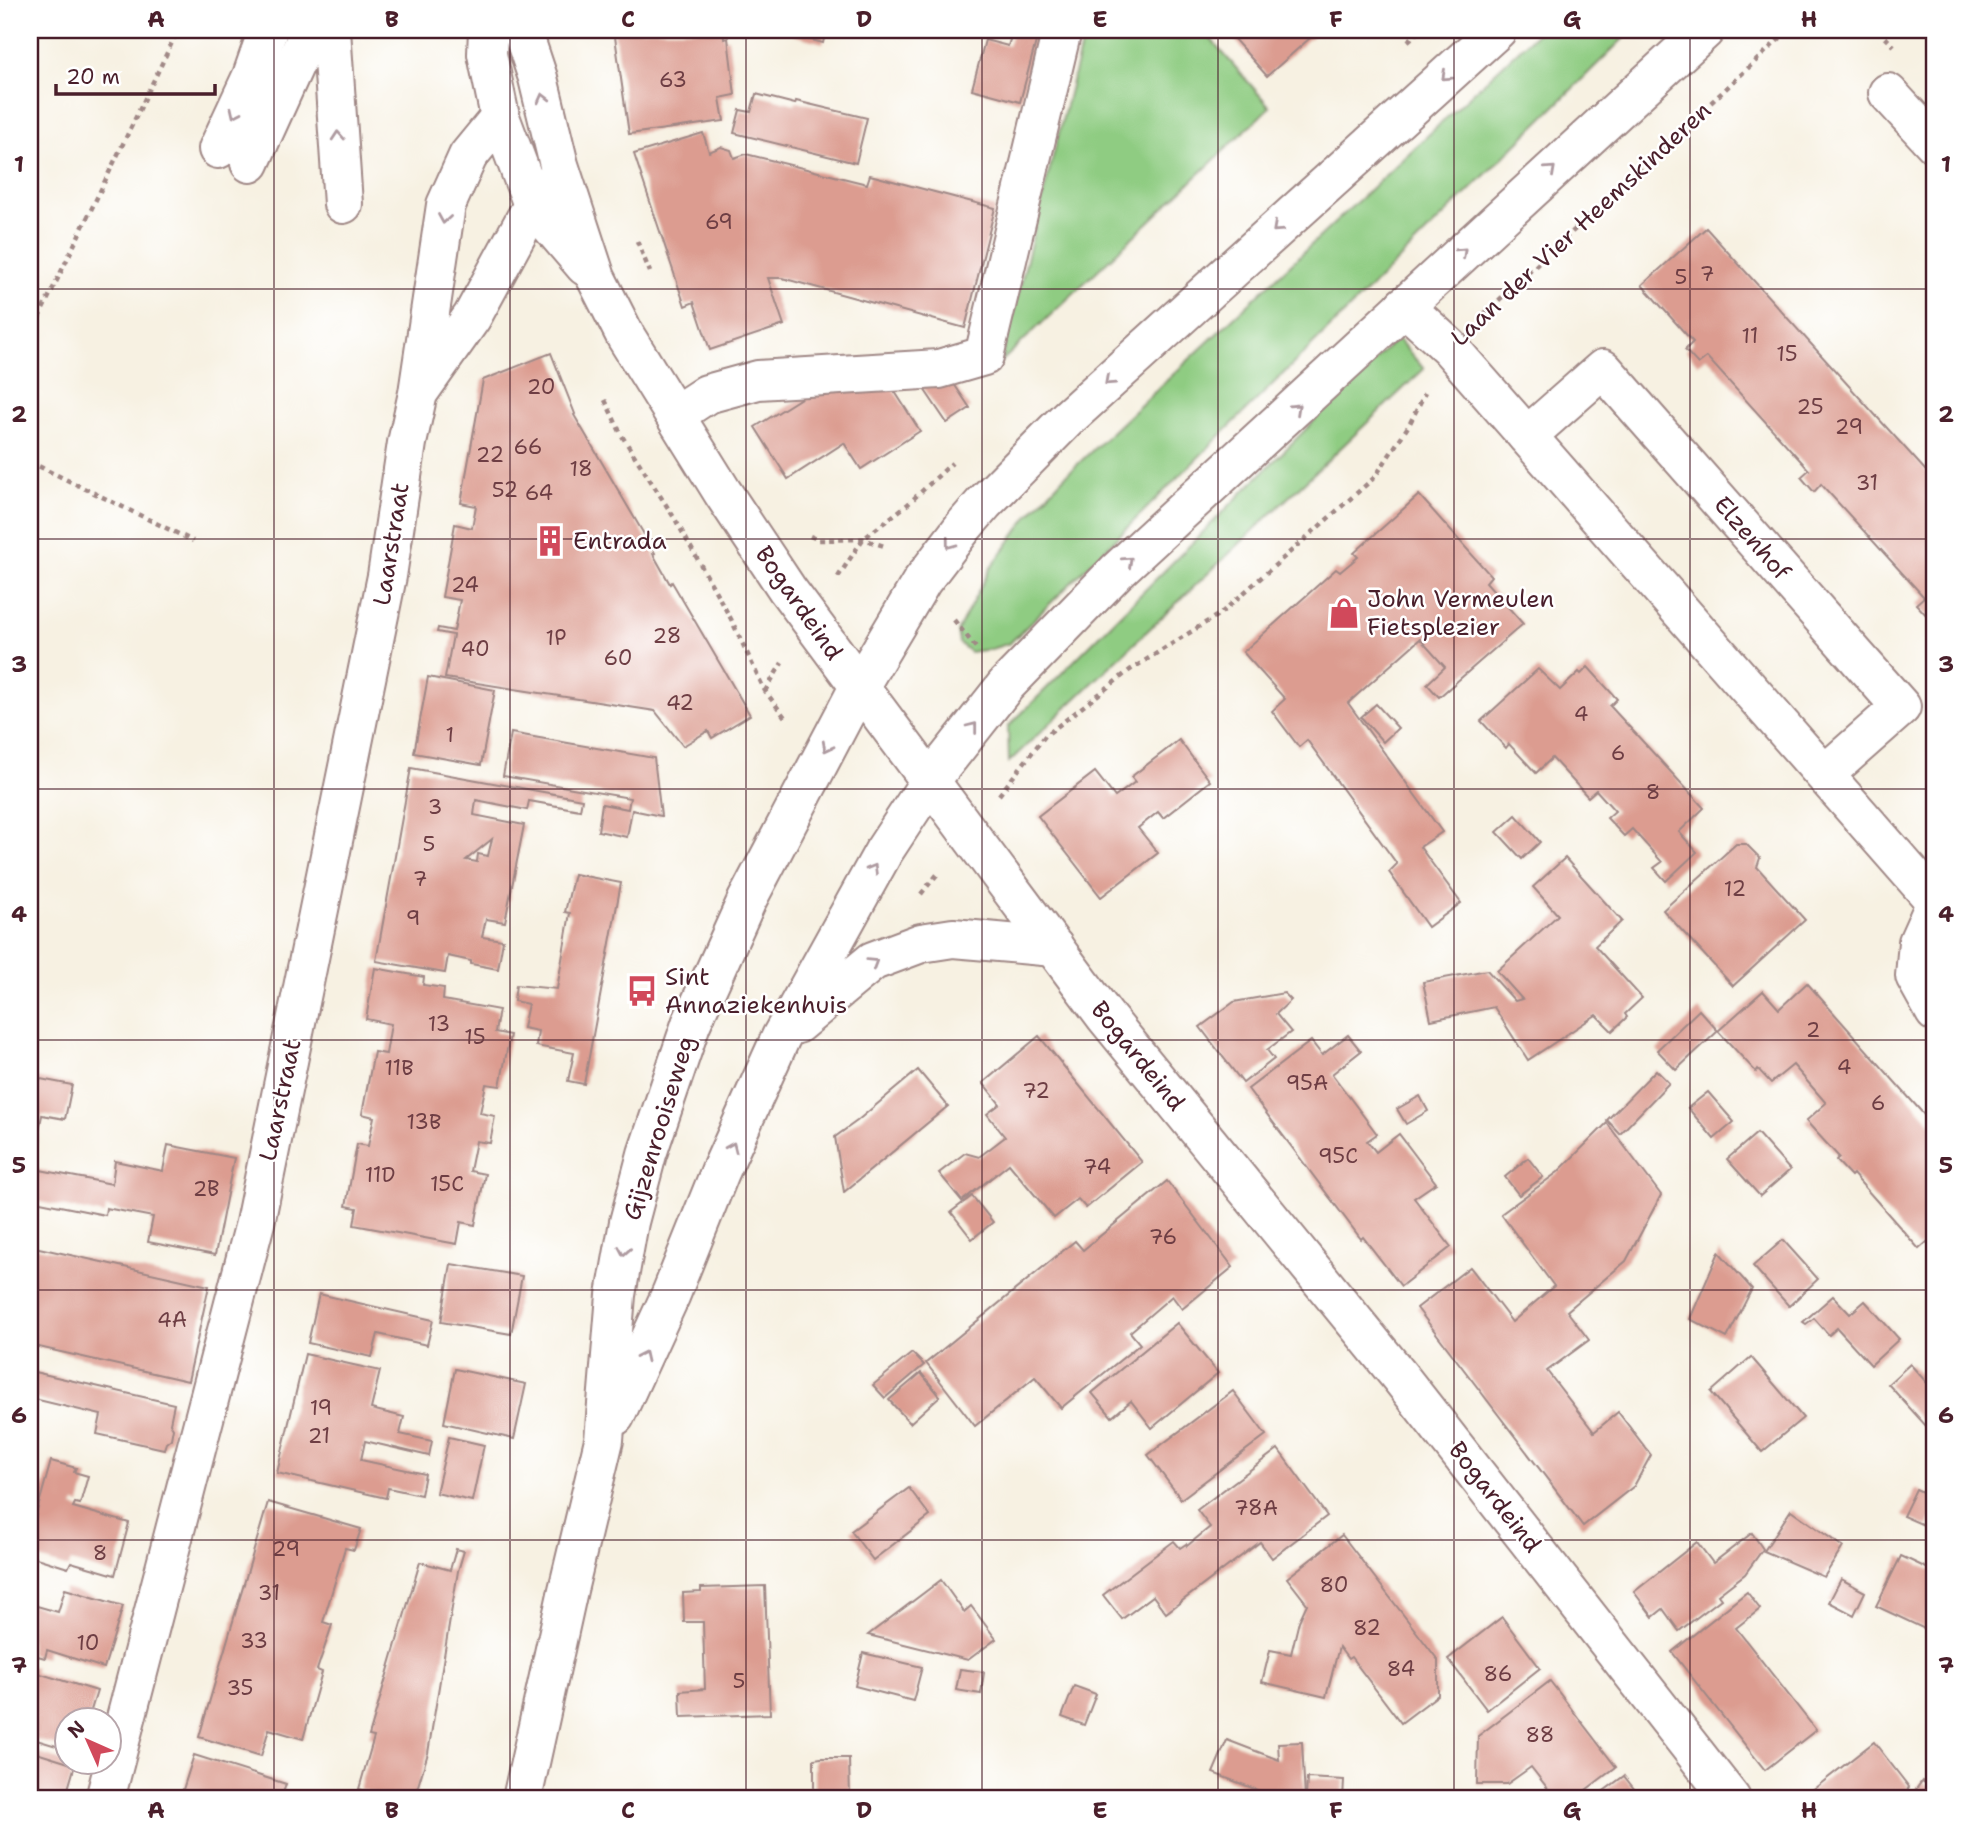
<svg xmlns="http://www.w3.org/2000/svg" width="1965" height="1829" viewBox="0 0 1965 1829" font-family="'Shantell Sans',sans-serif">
  <rect width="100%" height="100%" fill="#fff"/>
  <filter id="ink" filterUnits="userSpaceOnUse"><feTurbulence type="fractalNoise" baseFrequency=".0143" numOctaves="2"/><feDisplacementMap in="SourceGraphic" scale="14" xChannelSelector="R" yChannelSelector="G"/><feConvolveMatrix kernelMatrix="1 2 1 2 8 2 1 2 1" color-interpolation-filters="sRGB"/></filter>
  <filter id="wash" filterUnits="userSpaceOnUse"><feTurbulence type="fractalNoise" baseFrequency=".00686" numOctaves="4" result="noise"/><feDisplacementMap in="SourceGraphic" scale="28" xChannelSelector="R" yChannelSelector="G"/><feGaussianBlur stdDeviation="1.57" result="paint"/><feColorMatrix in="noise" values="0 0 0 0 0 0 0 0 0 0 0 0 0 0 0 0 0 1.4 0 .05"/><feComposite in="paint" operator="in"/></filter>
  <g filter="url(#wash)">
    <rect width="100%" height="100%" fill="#f7f1e2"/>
    <g fill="#8fcc82" stroke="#6c7656" stroke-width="2">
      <polygon points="1085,30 1203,30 1270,107 1001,362"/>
      <polygon points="1540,30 1632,30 1010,643 991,649 970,652 959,643 957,632 990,569 1030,514 1063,478"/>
      <polygon points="1397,338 1424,369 1009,762 1008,727"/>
    </g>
    <g id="blocks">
      <g fill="#dc9c90" fill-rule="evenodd">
        <polygon points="614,30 723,30 724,39 728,38 735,95 720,98 724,121 629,134"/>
        <polygon points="795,30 826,30 823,43 793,35"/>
        <polygon points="1013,30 1039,30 1020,102 972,89 985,40 1008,46"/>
        <polygon points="1226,30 1319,30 1267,76"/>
        <polygon points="756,94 795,104 796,101 867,118 856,163 734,133 740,110 751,112"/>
        <polygon points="703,133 709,152 721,147 731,150 734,158 746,154 867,184 870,175 995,208 965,328 782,278 768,278 784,325 710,350 694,302 685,306 634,154"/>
        <polygon points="1706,228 1935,481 1935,613 1929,618 1916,604 1924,597 1821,484 1814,492 1801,477 1809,470 1707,357 1698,364 1685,350 1693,342 1642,285"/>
        <polygon points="551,353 575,414 574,415 655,553 653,554 670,584 672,582 750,715 712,738 708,731 683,746 655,711 445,678 453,635 437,632 438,628 454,631 460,600 442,597 455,524 472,528 476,506 461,503 483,380"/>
        <polygon points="952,381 970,408 947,423 920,383"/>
        <polygon points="890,384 920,431 861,469 844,443 788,479 755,427 814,390"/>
        <polygon points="1419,495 1491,576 1486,582 1523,624 1439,697 1427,684 1445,667 1420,639 1348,703 1442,832 1420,847 1461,903 1428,927 1389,872 1397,864 1307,740 1299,747 1272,711 1285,699 1243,652 1336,569 1340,572 1358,557 1354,553"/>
        <polygon points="1588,667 1617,699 1610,706 1704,808 1679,832 1697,852 1666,881 1654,868 1662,862 1632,829 1624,836 1607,818 1615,811 1596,790 1588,797 1552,758 1536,773 1509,744 1506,748 1481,721 1538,669 1560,690 1579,672 1581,674"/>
        <polygon points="428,677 495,690 481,765 414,753"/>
        <polygon points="1376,704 1398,728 1383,742 1361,717"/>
        <polygon points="511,733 654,758 661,816 632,810 627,837 598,831 602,804 628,809 630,798 503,776"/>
        <polygon points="1179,740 1210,781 1163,818 1158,812 1138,828 1158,853 1101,897 1038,816 1095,772 1115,797 1135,782 1131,777"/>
        <path d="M411 768 582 799 580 810 529 801 527 810 476 800 474 815 524 825 505 922 486 919 482 937 503 940 498 969 471 964V961L448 956 445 973 376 961ZM492 839 488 856 478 854 477 862 466 860Z"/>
        <polygon points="1516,815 1540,842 1522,859 1497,832"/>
        <polygon points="1736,844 1746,844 1760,858 1757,867 1805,920 1733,986 1663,910"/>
        <polygon points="1565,858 1622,921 1595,946 1642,998 1625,1014 1627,1017 1612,1031 1596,1015 1528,1060 1494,1007 1431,1020 1423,982 1487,970 1515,1001 1522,999 1497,971 1558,915 1533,887"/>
        <polygon points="574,874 621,883 584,1084 568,1081 574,1053 536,1046 538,1031 523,1028 528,1004 514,1001 516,985 557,989 570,913 565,912"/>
        <polygon points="375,968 424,977 423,985 444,988 443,1000 499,1010 495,1032 510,1035 500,1086 486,1084 480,1113 495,1116 490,1143 476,1141 470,1171 485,1174 475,1225 461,1222 457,1244 354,1225 357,1208 346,1206 357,1144 368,1146 374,1117 362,1114 374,1052 386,1054 391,1024 366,1019"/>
        <polygon points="1807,983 1935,1127 1935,1235 1919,1249 1853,1174 1851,1176 1836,1160 1839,1157 1806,1121 1826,1103 1793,1065 1771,1083 1758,1069 1756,1072 1718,1031 1676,1070 1657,1050 1699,1010 1718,1031 1763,991 1779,1009"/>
        <polygon points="1284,993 1291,1000 1276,1014 1291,1032 1267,1050 1274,1059 1243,1083 1200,1027 1234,1002"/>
        <polygon points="1348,1035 1361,1051 1332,1074 1377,1134 1367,1141 1376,1152 1399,1134 1436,1183 1414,1198 1451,1247 1401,1286 1363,1237 1361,1239 1248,1089 1311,1041 1322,1055"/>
        <polygon points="1039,1036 1142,1162 1086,1208 1078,1199 1054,1218 1009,1164 962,1201 939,1173 965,1153 979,1157 1005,1137 987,1114 1000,1104 983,1083"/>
        <polygon points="918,1070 948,1106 844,1192 835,1137 857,1121"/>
        <polygon points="1656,1070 1669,1083 1620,1134 1607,1120"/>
        <polygon points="30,1077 72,1085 65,1119 42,1115 33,1160 30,1160"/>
        <polygon points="1708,1092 1734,1122 1714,1139 1688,1108"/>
        <polygon points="1420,1096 1428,1111 1406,1124 1397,1109"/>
        <polygon points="1607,1123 1661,1195 1626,1261 1567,1311 1589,1340 1547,1371 1594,1432 1618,1412 1651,1455 1634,1486 1583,1526 1417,1308 1470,1267 1512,1322 1554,1286 1501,1214 1558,1172"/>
        <polygon points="1757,1133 1790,1170 1760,1196 1727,1159"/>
        <polygon points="168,1145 234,1158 215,1255 148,1242 153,1217 106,1208 105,1215 30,1200 30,1168 112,1184 115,1161 163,1171"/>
        <polygon points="1528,1158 1543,1177 1519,1195 1505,1177"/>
        <polygon points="1167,1181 1233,1267 1182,1309 1172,1296 1130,1332 1140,1344 1061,1408 1035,1377 975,1426 926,1363 1075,1241 1083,1250"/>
        <polygon points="972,1196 993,1222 972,1239 951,1212"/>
        <polygon points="1783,1240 1818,1279 1789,1306 1753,1266"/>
        <polygon points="30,1246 209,1286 188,1381 30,1345"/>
        <polygon points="1719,1252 1752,1289 1727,1338 1690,1319"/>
        <polygon points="451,1264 522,1276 511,1334 441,1322"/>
        <polygon points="319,1294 433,1320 427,1345 378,1334 372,1357 308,1343"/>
        <polygon points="1833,1296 1850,1314 1865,1301 1899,1339 1871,1365 1837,1328 1829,1335 1814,1318 1806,1324 1803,1322"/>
        <polygon points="1177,1323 1218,1373 1152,1428 1131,1401 1112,1417 1092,1393"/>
        <polygon points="912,1353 924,1365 885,1398 873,1385"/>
        <polygon points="305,1354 380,1371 371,1409 404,1417 400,1434 432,1441 429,1456 365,1441 361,1460 425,1474 421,1495 388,1488 386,1498 277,1473"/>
        <polygon points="1751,1357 1803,1418 1762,1452 1711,1392"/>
        <polygon points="1910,1364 1935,1392 1935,1419 1926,1426 1888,1384"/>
        <polygon points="455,1369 526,1384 514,1439 444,1423"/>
        <polygon points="30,1371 174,1404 170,1423 173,1428 171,1439 166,1443 164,1449 97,1434 101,1415 30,1398"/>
        <polygon points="921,1373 940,1396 910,1423 889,1400"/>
        <polygon points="1233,1391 1266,1435 1181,1499 1148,1455"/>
        <polygon points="449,1437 484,1445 472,1501 436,1493"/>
        <polygon points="1278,1449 1327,1516 1272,1558 1260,1542 1166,1613 1153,1596 1122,1619 1103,1595 1174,1541 1180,1548 1186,1544 1187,1546 1210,1527 1197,1510"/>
        <polygon points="51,1461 76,1468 74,1472 88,1476 80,1504 75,1503 73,1507 129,1523 115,1575 71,1562 68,1568 30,1556 30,1528 32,1529"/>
        <polygon points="909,1488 930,1516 873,1560 851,1531"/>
        <polygon points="1916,1489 1935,1498 1935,1510 1928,1527 1903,1516"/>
        <polygon points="268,1502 361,1529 354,1550 345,1548 323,1622 332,1625 317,1670 322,1672 303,1739 269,1729 261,1756 199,1737"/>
        <polygon points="1791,1510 1843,1547 1824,1577 1764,1551"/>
        <polygon points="1752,1533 1763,1549 1745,1574 1718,1595 1721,1599 1679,1631 1663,1609 1653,1617 1634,1592 1697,1542 1713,1563"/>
        <polygon points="1342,1535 1438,1660 1438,1695 1401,1723 1351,1657 1348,1659 1339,1647 1326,1697 1262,1682 1270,1650 1291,1654 1299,1621 1307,1604 1287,1578"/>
        <polygon points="456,1549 464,1551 458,1571 428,1753 414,1799 394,1799 359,1789 374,1737 369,1736 420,1562 450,1570"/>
        <polygon points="1901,1556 1935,1572 1935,1623 1931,1632 1876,1606"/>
        <polygon points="1841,1579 1865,1592 1854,1615 1829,1602"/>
        <polygon points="941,1580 964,1612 971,1606 996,1639 968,1660 868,1635"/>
        <polygon points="765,1586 770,1714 681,1717 680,1691 705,1689 703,1622 684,1622 683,1593 701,1592 701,1588"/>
        <polygon points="65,1589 123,1606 104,1668 47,1650 45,1658 30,1654 30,1604 58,1612"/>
        <polygon points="1747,1592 1760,1609 1736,1628 1816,1730 1765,1770 1672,1652"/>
        <polygon points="1502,1617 1540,1668 1487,1710 1448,1659"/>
        <polygon points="863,1653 922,1667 913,1701 855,1686"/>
        <polygon points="30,1666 36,1668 34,1672 97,1691 88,1720 66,1720 66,1749 30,1738"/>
        <polygon points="960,1669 984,1672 981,1694 956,1690"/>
        <polygon points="1550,1681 1616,1767 1574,1799 1556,1799 1531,1767 1507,1784 1477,1784 1478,1736"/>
        <polygon points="1074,1686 1096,1694 1084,1725 1062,1717"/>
        <polygon points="1227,1740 1279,1760 1278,1743 1302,1742 1305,1799 1281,1799 1213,1773"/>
        <polygon points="1874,1742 1909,1787 1907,1790 1912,1795 1922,1781 1935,1790 1935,1795 1932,1799 1801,1799"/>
        <polygon points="30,1751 75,1765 65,1799 30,1799"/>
        <polygon points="194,1755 286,1784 281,1799 180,1799"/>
        <polygon points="821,1758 849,1758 850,1799 814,1799 814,1759"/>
        <polygon points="1624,1776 1642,1799 1593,1799"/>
        <polygon points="1307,1778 1344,1780 1343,1799 1306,1799"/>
      </g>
    </g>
  </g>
  <g filter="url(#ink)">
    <use href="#blocks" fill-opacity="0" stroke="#a08886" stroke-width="2"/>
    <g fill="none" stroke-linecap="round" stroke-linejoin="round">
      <defs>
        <g id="minor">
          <polyline points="331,30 343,204"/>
          <polyline points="488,30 487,54 500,117 533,205 585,266"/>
          <polyline points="522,30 538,78 559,165 596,278 626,337 723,493 787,589 1105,1016 1400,1377 1731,1799"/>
          <polyline points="1888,93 1935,144"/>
          <polyline points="218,149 252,76 268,30"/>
          <polyline points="250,163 307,37 306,30"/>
          <polyline points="1404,306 1449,347 1935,901"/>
          <polyline points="421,389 472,317 533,205 545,187"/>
          <polyline points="675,415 707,394 758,380 939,369 984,356 1062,30"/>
          <polyline points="1527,436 1603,369 1901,707 1825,774"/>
          <polyline points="1935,904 1918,942 1915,976 1935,1012"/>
          <polyline points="105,1799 255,1223 387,576 407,443 418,393 446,205 468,156 500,117"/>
        </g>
        <g id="major">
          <polyline points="797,1024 873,961 921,943 953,938 1054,947"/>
          <polyline points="615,1416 671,1294 720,1172 781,1037 884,851 930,781 1006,685 1117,571 1705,30"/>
          <polyline points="522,1799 568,1590 604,1440 616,1295 629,1222 647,1154 691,1024 747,900 859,687 922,581 964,526 984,503 1068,418 1497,30"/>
        </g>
      </defs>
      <use href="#minor" stroke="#a08886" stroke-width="42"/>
      <use href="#major" stroke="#a08886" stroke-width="42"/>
      <g stroke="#a08886" stroke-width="4.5" stroke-dasharray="5 5" stroke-linecap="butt">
        <polyline points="1878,30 1894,46"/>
        <polyline points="1408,41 1421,30"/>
        <polyline points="637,241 650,272"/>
        <polyline points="1484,314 1789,30"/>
        <polyline points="30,336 178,30"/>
        <polyline points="605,400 622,436 675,519 731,619 765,691 787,720"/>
        <polyline points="30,462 193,541"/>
        <polyline points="810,536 819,540 863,539 887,547"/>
        <polyline points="838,577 863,539 908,504 952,463"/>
        <polyline points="954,620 977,649"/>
        <polyline points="765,691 782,663"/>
        <polyline points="999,795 1045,736 1130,670 1221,613 1375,477 1409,425 1425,393"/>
        <polyline points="921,894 940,871"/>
      </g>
      <use href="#minor" stroke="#fff" stroke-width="38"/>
      <use href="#major" stroke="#fff" stroke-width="38"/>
    </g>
    <defs><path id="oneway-chevron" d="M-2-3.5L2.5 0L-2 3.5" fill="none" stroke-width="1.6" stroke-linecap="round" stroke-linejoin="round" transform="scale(1.75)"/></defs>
    <g stroke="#ae9aa0">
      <use href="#oneway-chevron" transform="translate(1446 76) rotate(138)"/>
      <use href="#oneway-chevron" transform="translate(543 98) rotate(-104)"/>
      <use href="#oneway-chevron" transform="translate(235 113) rotate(115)"/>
      <use href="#oneway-chevron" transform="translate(338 136) rotate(-94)"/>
      <use href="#oneway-chevron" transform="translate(1551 170) rotate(-42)"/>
      <use href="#oneway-chevron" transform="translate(444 219) rotate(99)"/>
      <use href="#oneway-chevron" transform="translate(1277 228) rotate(138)"/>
      <use href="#oneway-chevron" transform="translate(1462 252) rotate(-43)"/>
      <use href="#oneway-chevron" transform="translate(1109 381) rotate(138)"/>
      <use href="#oneway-chevron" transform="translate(1296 408) rotate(-43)"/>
      <use href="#oneway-chevron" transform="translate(950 544) rotate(127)"/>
      <use href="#oneway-chevron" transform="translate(1128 561) rotate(-42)"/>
      <use href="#oneway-chevron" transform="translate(973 727) rotate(-52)"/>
      <use href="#oneway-chevron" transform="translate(827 747) rotate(118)"/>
      <use href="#oneway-chevron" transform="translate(873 869) rotate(-60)"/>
      <use href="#oneway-chevron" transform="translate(873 963) rotate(-32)"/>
      <use href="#oneway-chevron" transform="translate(732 1147) rotate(-66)"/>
      <use href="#oneway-chevron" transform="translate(624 1251) rotate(100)"/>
      <use href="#oneway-chevron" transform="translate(643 1356) rotate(-65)"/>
    </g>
  </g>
  <path fill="none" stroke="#4a1f2b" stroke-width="2" stroke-opacity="0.55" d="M274 30V1799M510 30V1799M746 30V1799M982 30V1799M1218 30V1799M1454 30V1799M1690 30V1799M30 289H1935M30 539H1935M30 789H1935M30 1040H1935M30 1290H1935M30 1540H1935"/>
  <defs>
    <symbol id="building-bare" viewBox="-9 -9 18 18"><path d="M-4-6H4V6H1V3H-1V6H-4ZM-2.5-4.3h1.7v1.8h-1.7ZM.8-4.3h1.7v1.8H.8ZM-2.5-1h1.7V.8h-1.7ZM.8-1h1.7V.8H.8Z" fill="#d1495b" stroke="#fff" stroke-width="2.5" paint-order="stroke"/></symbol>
    <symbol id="shop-bare" viewBox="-9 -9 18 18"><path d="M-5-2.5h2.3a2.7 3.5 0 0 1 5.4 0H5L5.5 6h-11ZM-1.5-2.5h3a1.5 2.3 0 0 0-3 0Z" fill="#d1495b" stroke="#fff" stroke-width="2.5" paint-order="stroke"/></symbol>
    <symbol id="bus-bare" viewBox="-9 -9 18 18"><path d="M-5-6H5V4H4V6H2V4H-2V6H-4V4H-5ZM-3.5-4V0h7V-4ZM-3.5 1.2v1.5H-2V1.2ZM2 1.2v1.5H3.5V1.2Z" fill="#d1495b" stroke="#fff" stroke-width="2.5" paint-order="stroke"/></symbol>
  </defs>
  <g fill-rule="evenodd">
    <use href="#building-bare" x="528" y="519" width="44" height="44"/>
    <use href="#shop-bare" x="1322" y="591" width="44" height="44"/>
    <use href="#bus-bare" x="620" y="969" width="44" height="44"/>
  </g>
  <g text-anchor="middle" stroke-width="5" stroke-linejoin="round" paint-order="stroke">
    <g font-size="21" fill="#6e3e44">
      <text x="673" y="87">63</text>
      <text x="719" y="229">69</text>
      <text x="1707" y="281">7</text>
      <text x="1681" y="284">5</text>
      <text x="1750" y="343">11</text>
      <text x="1787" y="361">15</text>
      <text x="541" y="394">20</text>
      <text x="1810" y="414">25</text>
      <text x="1849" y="434">29</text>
      <text x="528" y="454">66</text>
      <text x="490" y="462">22</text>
      <text x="581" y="476">18</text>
      <text x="1867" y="490">31</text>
      <text x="505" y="497">52</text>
      <text x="539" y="500">64</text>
      <text x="465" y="592">24</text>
      <text x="667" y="643">28</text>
      <text x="556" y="645">1P</text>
      <text x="475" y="656">40</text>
      <text x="618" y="665">60</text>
      <text x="680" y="710">42</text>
      <text x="1581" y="721">4</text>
      <text x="450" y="742">1</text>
      <text x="1618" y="760">6</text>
      <text x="1653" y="799">8</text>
      <text x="435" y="814">3</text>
      <text x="429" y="851">5</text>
      <text x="420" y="886">7</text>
      <text x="1735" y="896">12</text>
      <text x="413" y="925">9</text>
      <text x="439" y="1031">13</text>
      <text x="1813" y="1037">2</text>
      <text x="475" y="1044">15</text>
      <text x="1844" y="1074">4</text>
      <text x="399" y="1075">11B</text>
      <text x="1307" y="1090">95A</text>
      <text x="1036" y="1098">72</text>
      <text x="1878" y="1110">6</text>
      <text x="424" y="1129">13B</text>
      <text x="1338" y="1163">95C</text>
      <text x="1097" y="1174">74</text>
      <text x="380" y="1182">11D</text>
      <text x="447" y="1191">15C</text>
      <text x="206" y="1196">2B</text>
      <text x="1163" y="1244">76</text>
      <text x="172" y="1327">4A</text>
      <text x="321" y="1415">19</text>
      <text x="319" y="1443">21</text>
      <text x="1256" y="1515">78A</text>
      <text x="286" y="1556">29</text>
      <text x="100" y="1560">8</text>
      <text x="1334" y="1592">80</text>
      <text x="269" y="1600">31</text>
      <text x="1367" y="1635">82</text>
      <text x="254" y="1648">33</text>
      <text x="88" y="1650">10</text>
      <text x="1401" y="1676">84</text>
      <text x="1498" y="1681">86</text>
      <text x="739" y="1688">5</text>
      <text x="240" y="1695">35</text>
      <text x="1540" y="1742">88</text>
    </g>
    <g font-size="24" fill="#4a1f2b" stroke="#fff">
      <text transform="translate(1581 224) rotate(-43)" y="8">Laan der Vier Heemskinderen</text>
      <text transform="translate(1752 538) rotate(49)" y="8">Elzenhof</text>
      <text transform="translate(391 544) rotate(-81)" y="8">Laarstraat</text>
      <text transform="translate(799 603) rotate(55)" y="8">Bogardeind</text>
      <text transform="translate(1138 1056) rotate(51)" y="8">Bogardeind</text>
      <text transform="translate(280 1100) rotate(-78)" y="8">Laarstraat</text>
      <text transform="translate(659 1128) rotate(-73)" y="8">Gijzenrooiseweg</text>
      <text transform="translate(1495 1497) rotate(52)" y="8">Bogardeind</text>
    </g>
    <g font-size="24" fill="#4a1f2b" stroke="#fff" text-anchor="start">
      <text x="573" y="549">Entrada</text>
      <text x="1367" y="607">John Vermeulen<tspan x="1367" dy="28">Fietsplezier</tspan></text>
      <text x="665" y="985">Sint<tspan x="665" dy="28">Annaziekenhuis</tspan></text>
    </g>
  </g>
  <rect width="1965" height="1829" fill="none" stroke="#fff" stroke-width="77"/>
  <g transform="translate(88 1741) rotate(315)"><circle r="33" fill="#ffffff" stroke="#b7a5aa" stroke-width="2"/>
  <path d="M0-5L12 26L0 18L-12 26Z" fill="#d1495b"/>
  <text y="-10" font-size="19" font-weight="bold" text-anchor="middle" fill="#4a1f2b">N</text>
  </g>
  <path d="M56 84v10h159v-10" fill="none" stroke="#4a1f2b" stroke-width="3.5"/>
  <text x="66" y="84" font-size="21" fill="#4a1f2b" stroke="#ffffff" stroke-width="5" paint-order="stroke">20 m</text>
  <rect x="38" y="38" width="1888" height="1752" fill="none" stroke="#4a1f2b" stroke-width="2.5"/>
  <g font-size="23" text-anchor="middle" font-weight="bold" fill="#4a1f2b">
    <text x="156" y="27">A</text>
    <text x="392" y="27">B</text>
    <text x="628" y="27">C</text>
    <text x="864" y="27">D</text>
    <text x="1100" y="27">E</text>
    <text x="1336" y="27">F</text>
    <text x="1572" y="27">G</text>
    <text x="1809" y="27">H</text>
    <text x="19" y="172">1</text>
    <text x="1946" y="172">1</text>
    <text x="19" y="422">2</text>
    <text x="1946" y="422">2</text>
    <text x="19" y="672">3</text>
    <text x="1946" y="672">3</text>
    <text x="19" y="922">4</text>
    <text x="1946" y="922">4</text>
    <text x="19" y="1173">5</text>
    <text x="1946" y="1173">5</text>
    <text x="19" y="1423">6</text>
    <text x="1946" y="1423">6</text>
    <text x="19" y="1673">7</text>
    <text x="1946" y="1673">7</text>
    <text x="156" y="1818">A</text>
    <text x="392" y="1818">B</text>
    <text x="628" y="1818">C</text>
    <text x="864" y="1818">D</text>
    <text x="1100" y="1818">E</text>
    <text x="1336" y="1818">F</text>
    <text x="1572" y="1818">G</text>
    <text x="1809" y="1818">H</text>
  </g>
</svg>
